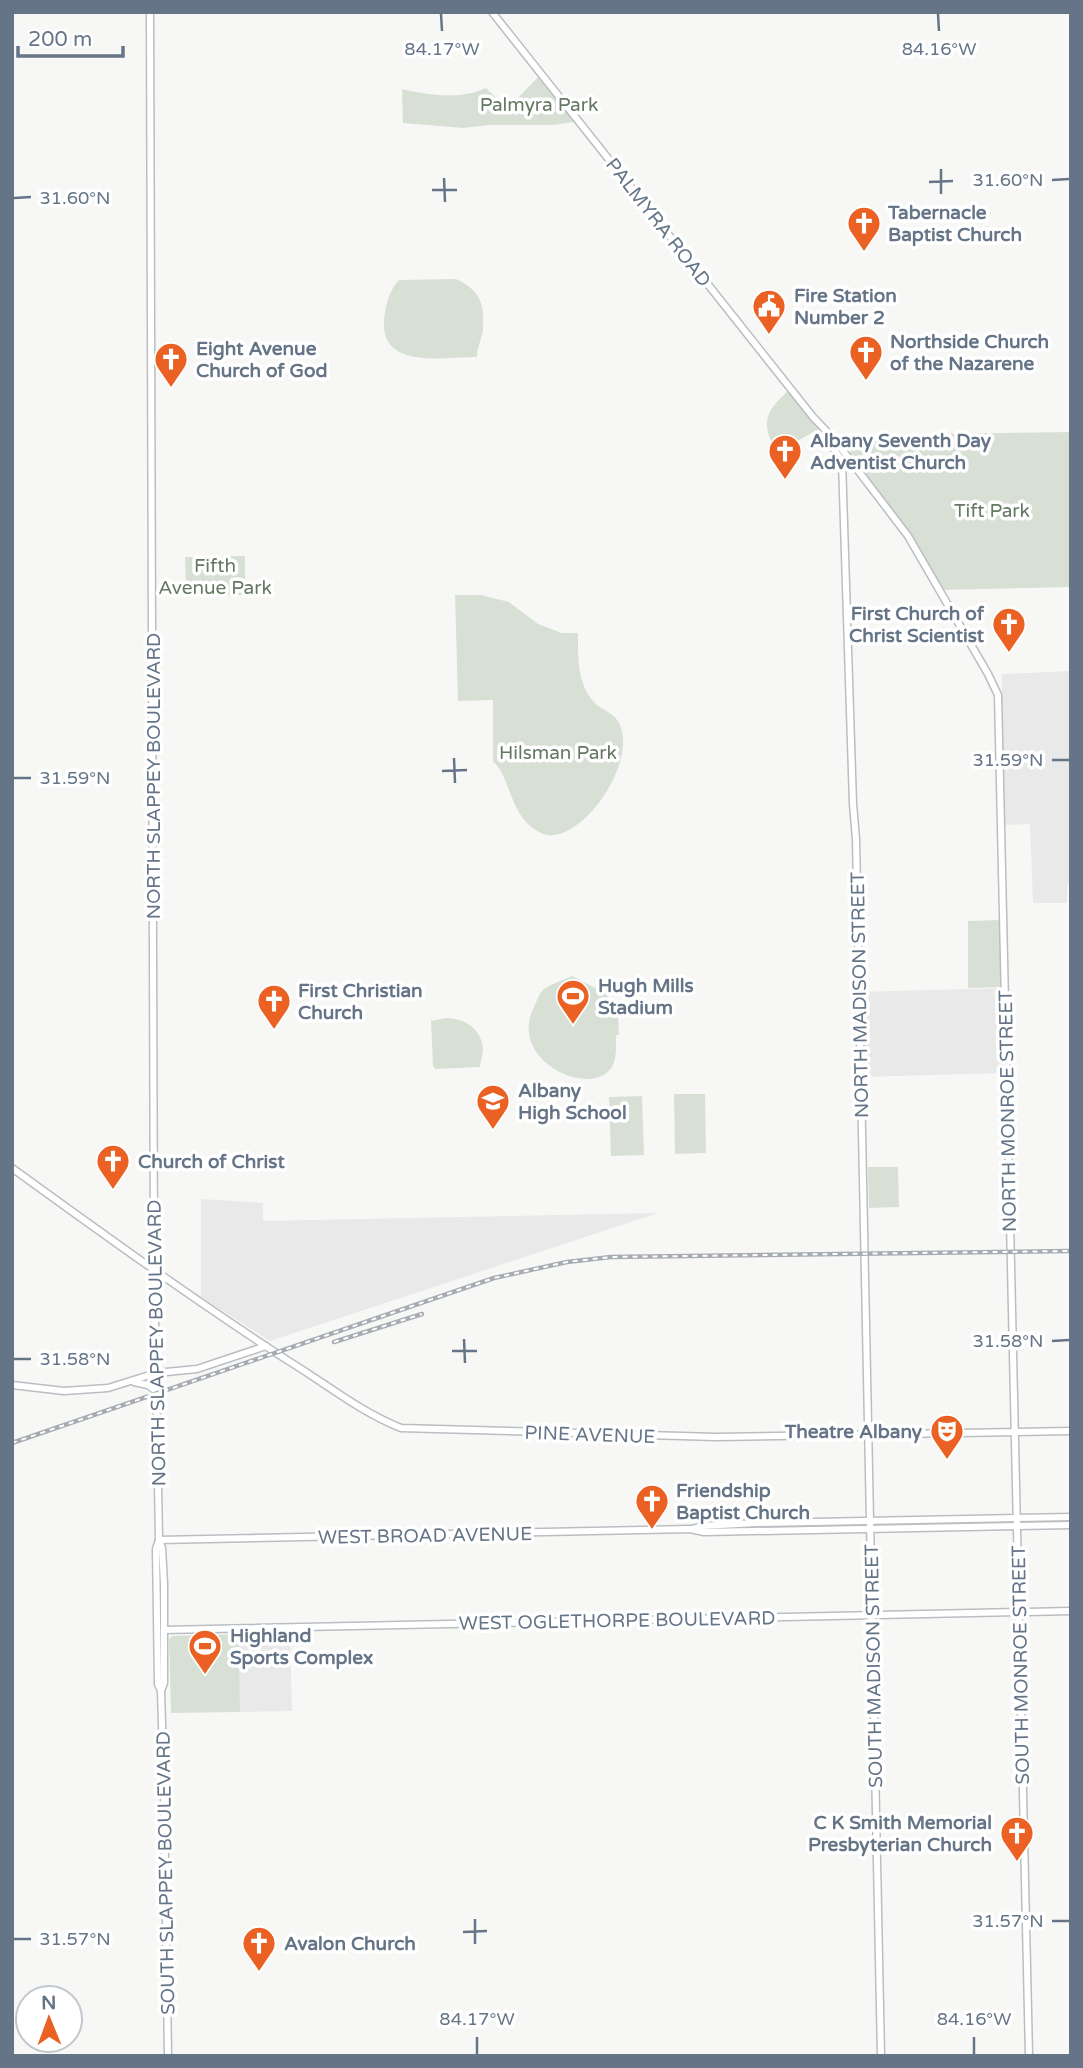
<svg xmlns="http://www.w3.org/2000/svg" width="1083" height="2068" viewBox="0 0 1083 2068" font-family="'Varela Round',sans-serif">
  <rect width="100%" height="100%" fill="#f7f8f5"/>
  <g fill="#e8e9e8">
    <polygon points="1071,671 1071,884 1067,885 1067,903 1033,903 1030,824 1003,825 1002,674"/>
    <polygon points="1004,988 1005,1073 860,1077 859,992"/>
    <polygon points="201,1199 263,1203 263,1221 658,1213 270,1341 201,1297"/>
    <polygon points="290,1633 292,1711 240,1712 239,1634"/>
  </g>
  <g fill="#d8e0d5">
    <path d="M541 74 579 121 554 125H490L463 128 403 123 402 89C428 95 460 100 486 88L507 109Z"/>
    <path d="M456 279C480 290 485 304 483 329 482 339 477 347 477 357 445 357 381 370 384 321 385 307 389 290 399 280Z"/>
    <path d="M791 388 825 431 813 432 777 453C759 421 766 411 791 388Z"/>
    <path d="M1071 432V587L940 590C929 571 919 551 907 534 886 506 849 475 849 439L853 435Z"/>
    <polygon points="245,556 245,595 186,596 185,557"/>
    <path d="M455 595H481L509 602 538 624 562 633H578C578 657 577 686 596 704 604 711 616 714 620 725 633 756 603 806 578 824 567 832 553 840 539 832 508 815 511 775 493 762V700L458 701Z"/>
    <polygon points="1002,920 1004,987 968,988 968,921"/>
    <path d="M572 976 605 993 618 1010 619 1035H616C616 1045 617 1058 612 1067 591 1099 509 1062 533 1009 536 1003 539 994 543 990 550 984 564 980 572 976Z"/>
    <path d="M446 1018C465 1018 482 1029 483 1050 483 1056 480 1061 480 1067L435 1069 433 1066 431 1021Z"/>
    <polygon points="674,1094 705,1094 706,1153 675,1154"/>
    <polygon points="642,1096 644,1155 611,1156 609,1097"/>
    <polygon points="868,1167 898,1167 899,1207 869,1208"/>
    <polygon points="239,1634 240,1712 171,1713 169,1640 172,1636"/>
  </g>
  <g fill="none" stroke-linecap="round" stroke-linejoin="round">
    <defs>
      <g id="major">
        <polyline points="150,12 154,1260 159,1540 162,1548 164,1584 164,1683 161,1691"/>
        <polyline points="492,12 813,417 834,439 908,536 988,674 998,695 1029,2056"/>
        <polyline points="827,434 829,442 842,461 853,804 856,839 881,2056"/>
        <path d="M12 1168C103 1234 193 1299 287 1360 325 1383 360 1412 401 1428L716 1437 1071 1431"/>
        <polyline points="134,1382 148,1385 156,1391"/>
        <polyline points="12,1385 64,1391 108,1388 156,1373 197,1369 266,1346"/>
        <polyline points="692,1529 702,1526 756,1523 1071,1517"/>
        <polyline points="159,1540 690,1529 704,1532 1071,1525"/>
        <polyline points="159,1540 156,1549 158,1684 161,1691 164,1791 168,2056"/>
        <polyline points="164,1630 1071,1611"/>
      </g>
    </defs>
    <use href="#major" stroke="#babec2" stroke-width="9"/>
    <use href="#major" stroke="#fff" stroke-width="6"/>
    <defs>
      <g id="rail">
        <polyline points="334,1342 422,1314"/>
        <polyline points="12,1443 494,1278 567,1262 611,1257 1071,1251"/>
      </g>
    </defs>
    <use href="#rail" stroke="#a7acb3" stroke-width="4.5"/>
    <use href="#rail" stroke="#fff" stroke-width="2" stroke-dasharray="5" stroke-linecap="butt"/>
  </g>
  <path fill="none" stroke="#657587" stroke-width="2.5" d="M441 14 442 31M938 14 939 31M941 169V194M444 178 445 202M1052 180 1069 179M929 182 953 181M432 190H457M14 198 31 197M454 758 455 783M1052 760H1069M442 771 467 770M14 778H31M464 1339 465 1363M1052 1341 1069 1340M452 1351H477M14 1359H31M475 1919V1944M1052 1921H1069M463 1932 487 1931M14 1939H31M477 2037V2054M974 2037V2054"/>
  <defs>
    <symbol id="church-pin" viewBox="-11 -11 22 30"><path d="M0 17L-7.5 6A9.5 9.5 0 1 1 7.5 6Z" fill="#ea6123" stroke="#fff"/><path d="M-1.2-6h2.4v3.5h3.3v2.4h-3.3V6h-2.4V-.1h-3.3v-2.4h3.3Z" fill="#fff"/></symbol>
    <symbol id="civic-pin" viewBox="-11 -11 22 30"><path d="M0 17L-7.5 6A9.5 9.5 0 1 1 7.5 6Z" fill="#ea6123" stroke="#fff"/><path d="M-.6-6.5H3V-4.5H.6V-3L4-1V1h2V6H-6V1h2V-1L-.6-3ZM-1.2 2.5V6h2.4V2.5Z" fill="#fff"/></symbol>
    <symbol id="stadium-pin" viewBox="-11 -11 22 30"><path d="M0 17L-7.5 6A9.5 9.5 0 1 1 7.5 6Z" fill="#ea6123" stroke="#fff"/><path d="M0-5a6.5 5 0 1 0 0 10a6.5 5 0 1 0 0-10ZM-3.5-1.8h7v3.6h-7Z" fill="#fff"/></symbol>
    <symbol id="school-pin" viewBox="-11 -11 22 30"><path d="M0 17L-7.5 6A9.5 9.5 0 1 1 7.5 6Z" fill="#ea6123" stroke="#fff"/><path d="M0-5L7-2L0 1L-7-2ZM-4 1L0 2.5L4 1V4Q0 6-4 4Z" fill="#fff"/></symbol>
    <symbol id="theatre-pin" viewBox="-11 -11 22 30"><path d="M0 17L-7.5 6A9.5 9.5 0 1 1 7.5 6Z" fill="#ea6123" stroke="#fff"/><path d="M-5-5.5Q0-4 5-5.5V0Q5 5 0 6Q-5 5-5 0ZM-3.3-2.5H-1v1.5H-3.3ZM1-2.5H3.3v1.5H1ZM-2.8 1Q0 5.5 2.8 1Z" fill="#fff"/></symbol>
  </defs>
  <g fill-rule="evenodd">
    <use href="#church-pin" x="845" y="204" width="38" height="52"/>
    <use href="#civic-pin" x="750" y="287" width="38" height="52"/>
    <use href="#church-pin" x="847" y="333" width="38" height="52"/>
    <use href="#church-pin" x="152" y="340" width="38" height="52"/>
    <use href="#church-pin" x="766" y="432" width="38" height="52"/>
    <use href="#church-pin" x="990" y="605" width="38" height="52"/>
    <use href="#stadium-pin" x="554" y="977" width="38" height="52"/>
    <use href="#church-pin" x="255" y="982" width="38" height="52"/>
    <use href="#school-pin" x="474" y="1082" width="38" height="52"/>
    <use href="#church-pin" x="94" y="1142" width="38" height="52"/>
    <use href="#theatre-pin" x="928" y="1412" width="38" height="52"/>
    <use href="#church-pin" x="633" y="1482" width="38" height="52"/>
    <use href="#stadium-pin" x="186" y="1627" width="38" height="52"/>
    <use href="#church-pin" x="998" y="1814" width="38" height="52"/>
    <use href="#church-pin" x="240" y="1924" width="38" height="52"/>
  </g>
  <g text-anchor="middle" stroke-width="7" stroke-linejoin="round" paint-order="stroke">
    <g font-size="19" fill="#647961" stroke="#fff">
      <text x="539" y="111">Palmyra Park</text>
      <text x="992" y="517">Tift Park</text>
      <text x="215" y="572">Fifth<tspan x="215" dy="22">Avenue Park</tspan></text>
      <text x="558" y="759">Hilsman Park</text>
    </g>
    <g font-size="19" font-weight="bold" fill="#657587" stroke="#fff" text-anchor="start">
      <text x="888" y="219">Tabernacle<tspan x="888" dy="22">Baptist Church</tspan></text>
      <text x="794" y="302">Fire Station<tspan x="794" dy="22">Number 2</tspan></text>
      <text x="890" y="348">Northside Church<tspan x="890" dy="22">of the Nazarene</tspan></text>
      <text x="196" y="355">Eight Avenue<tspan x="196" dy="22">Church of God</tspan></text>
      <text x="810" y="447">Albany Seventh Day<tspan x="810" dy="22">Adventist Church</tspan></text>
      <text x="984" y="620" text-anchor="end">First Church of<tspan x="984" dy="22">Christ Scientist</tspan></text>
      <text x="598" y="992">Hugh Mills<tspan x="598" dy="22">Stadium</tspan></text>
      <text x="298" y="997">First Christian<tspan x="298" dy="22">Church</tspan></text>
      <text x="518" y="1097">Albany<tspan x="518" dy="22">High School</tspan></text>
      <text x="138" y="1168">Church of Christ</text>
      <text x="922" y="1438" text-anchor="end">Theatre Albany</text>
      <text x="676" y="1497">Friendship<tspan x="676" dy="22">Baptist Church</tspan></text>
      <text x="230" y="1642">Highland<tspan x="230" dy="22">Sports Complex</tspan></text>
      <text x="992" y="1829" text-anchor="end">C K Smith Memorial<tspan x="992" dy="22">Presbyterian Church</tspan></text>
      <text x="284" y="1950">Avalon Church</text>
    </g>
    <g font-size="19" fill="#657587" stroke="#fff">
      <text transform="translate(659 222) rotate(52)" y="7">PALMYRA ROAD</text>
      <text transform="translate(153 776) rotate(-90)" y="7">NORTH SLAPPEY BOULEVARD</text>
      <text transform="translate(859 995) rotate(-91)" y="7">NORTH MADISON STREET</text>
      <text transform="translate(1007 1111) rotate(-91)" y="7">NORTH MONROE STREET</text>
      <text transform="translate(156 1343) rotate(-91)" y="7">NORTH SLAPPEY BOULEVARD</text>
      <text transform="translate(590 1434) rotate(2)" y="7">PINE AVENUE</text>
      <text transform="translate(425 1535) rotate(-1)" y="7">WEST BROAD AVENUE</text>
      <text transform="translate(617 1620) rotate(-1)" y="7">WEST OGLETHORPE BOULEVARD</text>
      <text transform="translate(1020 1665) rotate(-91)" y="7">SOUTH MONROE STREET</text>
      <text transform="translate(873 1666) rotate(-91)" y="7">SOUTH MADISON STREET</text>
      <text transform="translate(165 1873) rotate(-91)" y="7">SOUTH SLAPPEY BOULEVARD</text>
    </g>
  </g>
  <g font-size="18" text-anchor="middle" fill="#657587" stroke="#fff" stroke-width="7" stroke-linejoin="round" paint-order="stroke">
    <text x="442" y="55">84.17°W</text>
    <text x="939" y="55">84.16°W</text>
    <text x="1008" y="186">31.60°N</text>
    <text x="75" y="204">31.60°N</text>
    <text x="1008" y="766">31.59°N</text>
    <text x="75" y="784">31.59°N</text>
    <text x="1008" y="1347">31.58°N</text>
    <text x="75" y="1365">31.58°N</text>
    <text x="1008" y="1927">31.57°N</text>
    <text x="75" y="1945">31.57°N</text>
    <text x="477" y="2025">84.17°W</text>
    <text x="974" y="2025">84.16°W</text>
  </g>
  <rect width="1083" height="2068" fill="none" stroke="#657587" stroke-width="28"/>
  <g transform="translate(49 2019) rotate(359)"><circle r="33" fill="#ffffff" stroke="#c1c8cf" stroke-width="2"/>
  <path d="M0-5L12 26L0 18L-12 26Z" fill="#ea6123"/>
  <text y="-10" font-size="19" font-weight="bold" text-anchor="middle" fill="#657587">N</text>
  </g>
  <path d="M18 46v10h105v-10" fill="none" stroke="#657587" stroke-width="3.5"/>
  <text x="28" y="46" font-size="21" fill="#657587" stroke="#ffffff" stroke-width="5" paint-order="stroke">200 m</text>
</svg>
